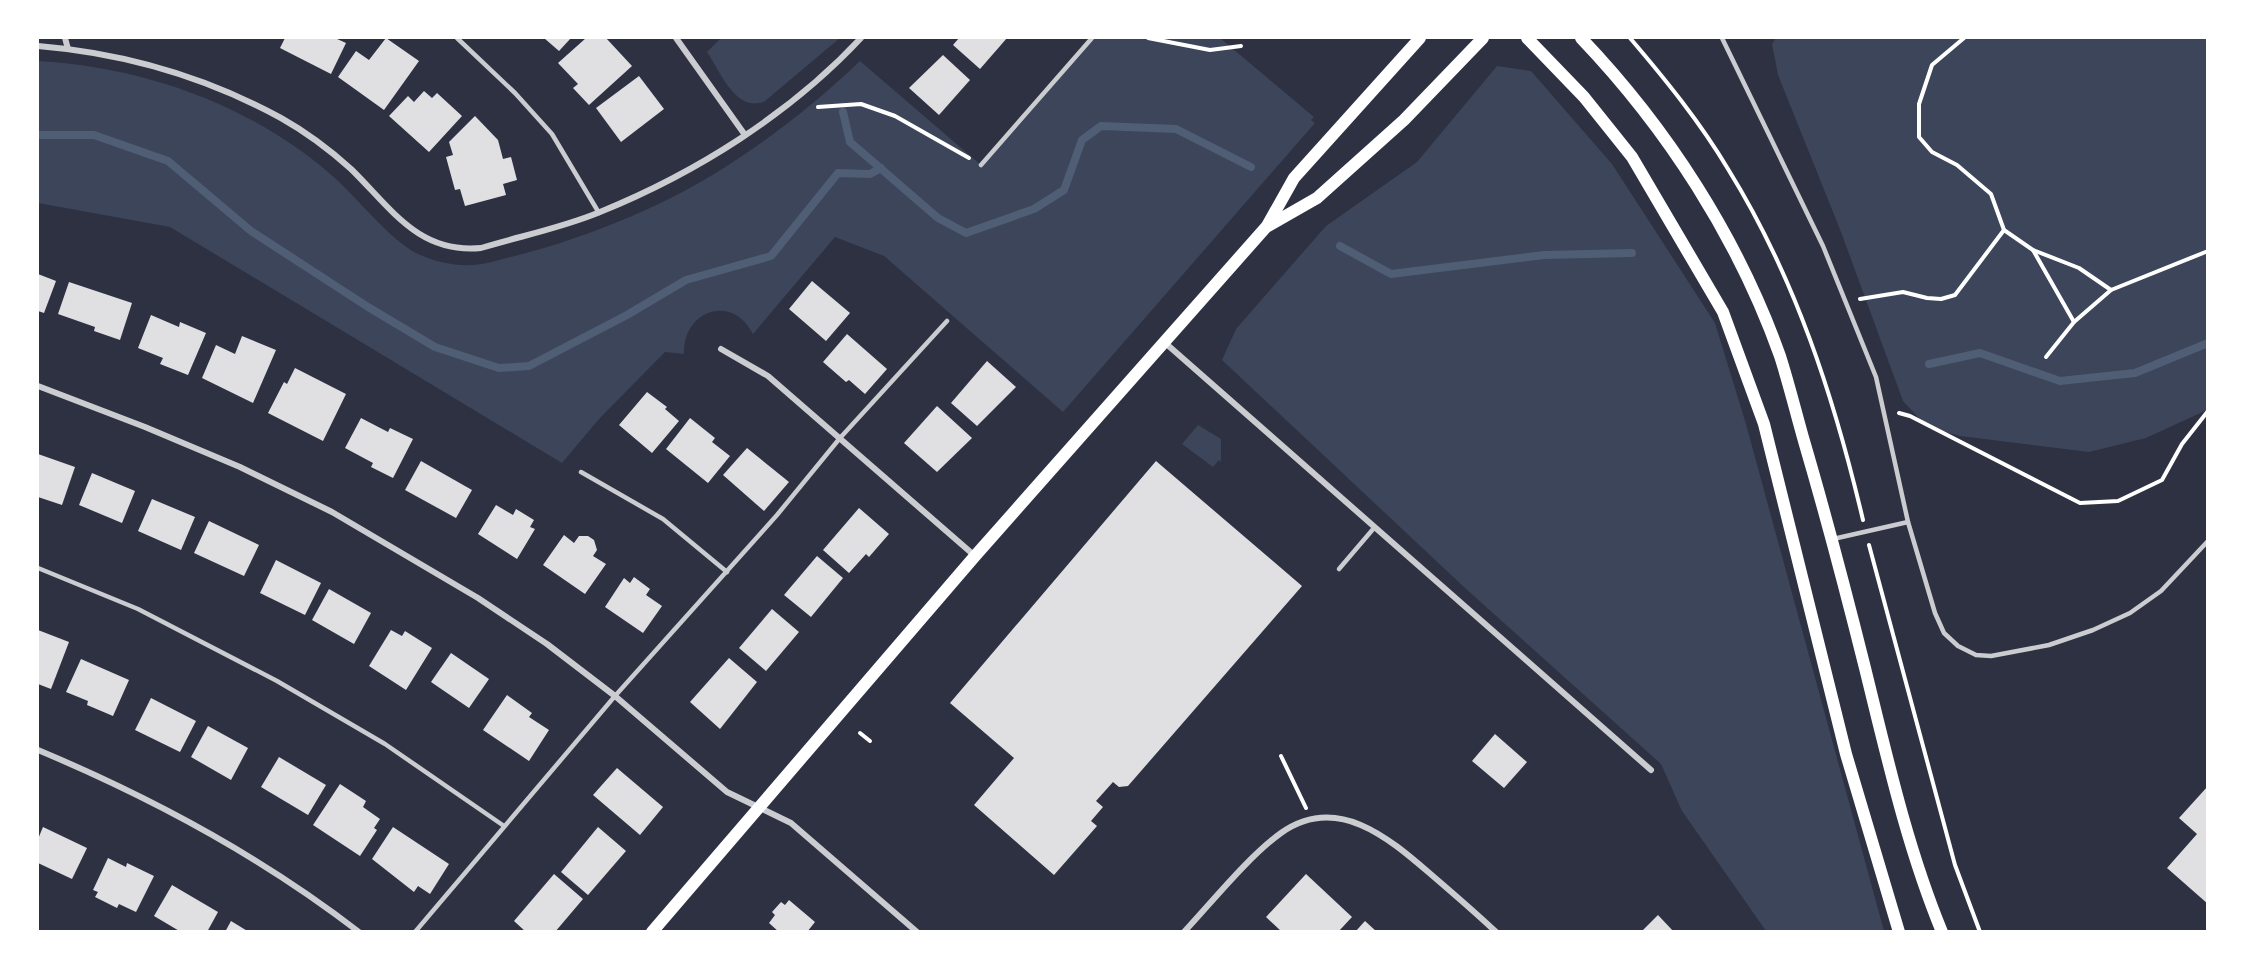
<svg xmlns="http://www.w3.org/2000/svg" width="2245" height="969" viewBox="0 0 2245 969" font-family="'IBM Plex Sans',sans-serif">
  <rect width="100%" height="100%" fill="#2d3142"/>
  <g fill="#3c4559">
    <path d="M721 38H840L765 101C736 114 720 71 707 52Z"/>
    <path d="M1092 38H1220L1314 117 1311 120 1315 123 1063 412 884 256 835 237 753 334C732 293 683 310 684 354L665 352 599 419 562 463 170 227 38 203V61C142 67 247 103 328 172 355 194 389 240 418 254 435 262 455 266 473 265 487 264 501 259 515 256 592 236 673 203 739 158 783 129 822 97 860 61L981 165Z"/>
    <polygon points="1776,38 2207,38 2207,410 2146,438 2089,452 1960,436 1927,427 1903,401 1841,232 1778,75 1772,44"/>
    <polygon points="1497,66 1531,71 1612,164 1715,323 1746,424 1884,931 1766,931 1682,811 1661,764 1465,588 1222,360 1236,329 1326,226 1417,162"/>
    <polygon points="1198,425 1221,439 1221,462 1219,460 1213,467 1182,444"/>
  </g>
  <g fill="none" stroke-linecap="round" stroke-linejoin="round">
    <g stroke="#4f5d75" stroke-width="8">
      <polyline points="843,112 850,142 938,218 966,233 1034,209 1064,190 1082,140 1101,126 1176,129 1251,167"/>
      <polyline points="38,135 94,135 168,161 251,231 368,307 435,347 499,368 529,366 627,315 686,280 771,256 838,173 870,174 881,168"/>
      <polyline points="1340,246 1391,274 1544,255 1632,253"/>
      <polyline points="1929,364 1980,353 2060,381 2135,373 2208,343"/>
    </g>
  </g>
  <g fill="#e0e0e3">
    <polygon points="285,38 335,38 346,43 331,74 280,48"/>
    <polygon points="386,38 419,61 384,110 338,77 356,51 369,60"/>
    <polygon points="544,38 571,38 559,51"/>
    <polygon points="586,38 606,38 632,66 589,105 573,88 578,84 558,63"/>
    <polygon points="959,38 1007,38 980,69 953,45"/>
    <polygon points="943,55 970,80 939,115 909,88"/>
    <polygon points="639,76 664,109 621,142 596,108"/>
    <polygon points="424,91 432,98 437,93 462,116 429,152 389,116 408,96 414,102"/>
    <polygon points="475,116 498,140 503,159 511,157 517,180 503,184 506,195 465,206 460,189 455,190 446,157 453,155 449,142"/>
    <polygon points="38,274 56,281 44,313 38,311"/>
    <polygon points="812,281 850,313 826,341 789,309"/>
    <polygon points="69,282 132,303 120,340 94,331 95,327 58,314"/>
    <polygon points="151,315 179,327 180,322 206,333 188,375 160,364 163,358 138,348"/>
    <polygon points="847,334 887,369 865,394 849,380 846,382 823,362"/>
    <polygon points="242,336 276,350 253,403 202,378 216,345 235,354"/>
    <polygon points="987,361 1016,387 977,426 951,403"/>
    <polygon points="295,368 346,394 323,441 268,413 284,382 287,384"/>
    <polygon points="647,392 667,407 665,409 679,421 652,453 619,425"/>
    <polygon points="937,406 972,438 937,472 904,443"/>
    <polygon points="361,418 388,432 390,428 413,439 393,478 371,467 373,463 345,448"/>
    <polygon points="690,418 715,438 712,442 730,456 708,483 666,449"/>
    <polygon points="747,448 789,482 764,511 723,475"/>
    <polygon points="38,454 75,467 62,505 38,497"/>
    <polygon points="421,461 472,490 456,518 405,490"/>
    <polygon points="1156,461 1302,586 1128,786 1119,787 1113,782 1096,801 1103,807 1091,821 1097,826 1054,875 974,805 1014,758 950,703"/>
    <polygon points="92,473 135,491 122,523 79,505"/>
    <polygon points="152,499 195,517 181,550 138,531"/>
    <polygon points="496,505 513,515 516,509 534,520 530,527 535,529 517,559 478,534"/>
    <polygon points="859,508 889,534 869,557 866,554 849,573 823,550"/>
    <polygon points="209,521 259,545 244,576 194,553"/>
    <polygon points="564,535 574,543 579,536 588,536 594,540 597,550 593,556 606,564 585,594 543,565"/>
    <polygon points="817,556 843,578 811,617 784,595"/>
    <polygon points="276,560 321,583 305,615 260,593"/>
    <polygon points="634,577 650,589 646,595 662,606 643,633 605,607 624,578 630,583"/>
    <polygon points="329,589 371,613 354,644 312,620"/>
    <polygon points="772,609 799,632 766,671 739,648"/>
    <polygon points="38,630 69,642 51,689 38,684"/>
    <polygon points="391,630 402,636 405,631 432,648 406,690 369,666"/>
    <polygon points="451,653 489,679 469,708 431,682"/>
    <polygon points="729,658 757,682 720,729 690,702"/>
    <polygon points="81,659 129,680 113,716 87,705 88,701 66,692"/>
    <polygon points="507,695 532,713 529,717 549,730 529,761 483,730"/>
    <polygon points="151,698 196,721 180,752 135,730"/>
    <polygon points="208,726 248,748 231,780 191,757"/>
    <polygon points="1495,734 1527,762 1504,788 1472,761"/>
    <polygon points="279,757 326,785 308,815 261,787"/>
    <polygon points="617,768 663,807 640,835 593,795"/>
    <polygon points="340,784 366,801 363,807 380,819 374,828 377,830 360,856 313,825"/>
    <polygon points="2208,786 2208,904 2167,868 2197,834 2179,818"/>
    <polygon points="43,827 87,848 72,879 38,863 38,839"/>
    <polygon points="393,827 449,864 430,894 418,886 414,892 372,859"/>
    <polygon points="598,827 626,851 588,895 561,872"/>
    <polygon points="108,858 126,867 127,863 154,876 136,912 119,904 117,908 95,897 98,892 93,890"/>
    <polygon points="554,874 583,899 555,932 526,932 514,921"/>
    <polygon points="1306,874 1352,917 1338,932 1282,932 1266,917"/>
    <polygon points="172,885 218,912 207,932 181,932 154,916"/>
    <polygon points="789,900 815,922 807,932 779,932 769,923 775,915 772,912 781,902 785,905"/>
    <polygon points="1658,915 1674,932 1641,932"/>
    <polygon points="231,921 249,932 225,932"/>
    <polygon points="1365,921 1377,932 1355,932"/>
  </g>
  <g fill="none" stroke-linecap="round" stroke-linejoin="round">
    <g stroke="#fff" stroke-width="4">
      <polyline points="1148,38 1210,50 1241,46"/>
      <path d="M1630 38C1665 79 1700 122 1728 169 1795 277 1834 397 1863 520"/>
      <polyline points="1964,38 1932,65 1919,104 1919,137 1932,152 1957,165 1991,194 2004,230 2033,250 2079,268 2111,290 2208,251"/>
      <polyline points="818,107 861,104 895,116 969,158"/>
      <polyline points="2033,250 2074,322 2111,290"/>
      <polyline points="1860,299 1903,292 1927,298 1941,299 1955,295 2004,230"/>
      <polyline points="2046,357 2074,322"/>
      <polyline points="1899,413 1910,416 2080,503 2118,501 2162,480 2182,444 2208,411"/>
      <polyline points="1869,545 1955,865 1980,932"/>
      <polyline points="860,733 870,741"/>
      <polyline points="1281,756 1306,808"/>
    </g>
    <g stroke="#caccd0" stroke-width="4.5">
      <polyline points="457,38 515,93 552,134 599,213"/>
      <polyline points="1722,38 1823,246 1876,377 1908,522 1935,613 1944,633 1958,646 1976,655 1991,656 2049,645 2093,630 2130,613 2161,591 2208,541"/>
      <polyline points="981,165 1092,38"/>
      <polyline points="581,472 663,519 727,572"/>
      <polyline points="1833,539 1908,522"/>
      <polyline points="38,568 138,609 277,681 385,744 504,826"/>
      <polyline points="1339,569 1374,528"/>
      <polyline points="415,932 615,696 777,515 840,438 947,321"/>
    </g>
    <g stroke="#caccd0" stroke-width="6">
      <polyline points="65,38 68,49"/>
      <polyline points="676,38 745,135"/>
      <path d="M38 46C123 53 206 77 281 118 306 132 330 150 351 169 391 208 418 254 481 248 520 236 562 228 600 212 696 173 790 114 861 38"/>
      <polyline points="1163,341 1651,770"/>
      <polyline points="721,349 768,376 975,556"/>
      <polyline points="38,386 145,427 240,467 332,512 478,598 547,644 615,696 727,792 791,823 917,932"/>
      <path d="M38 750C150 797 262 857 359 932"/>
      <path d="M1184 932C1212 902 1249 856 1281 833 1339 792 1392 841 1434 877 1455 895 1476 913 1496 932"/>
    </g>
    <g stroke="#fff" stroke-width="12">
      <polyline points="1527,38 1584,97 1632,157 1723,312 1764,424 1846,754 1899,932"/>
      <path d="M1581 38C1667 128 1738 238 1780 356 1789 384 1796 413 1804 441 1826 516 1846 592 1865 668 1887 757 1907 847 1942 932"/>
      <polyline points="1268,226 1317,198 1404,120 1483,38"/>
      <polyline points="652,932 975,556 1267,226 1294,178 1420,38"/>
    </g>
  </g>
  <rect width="2245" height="969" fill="none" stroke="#ffffff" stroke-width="78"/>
</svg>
